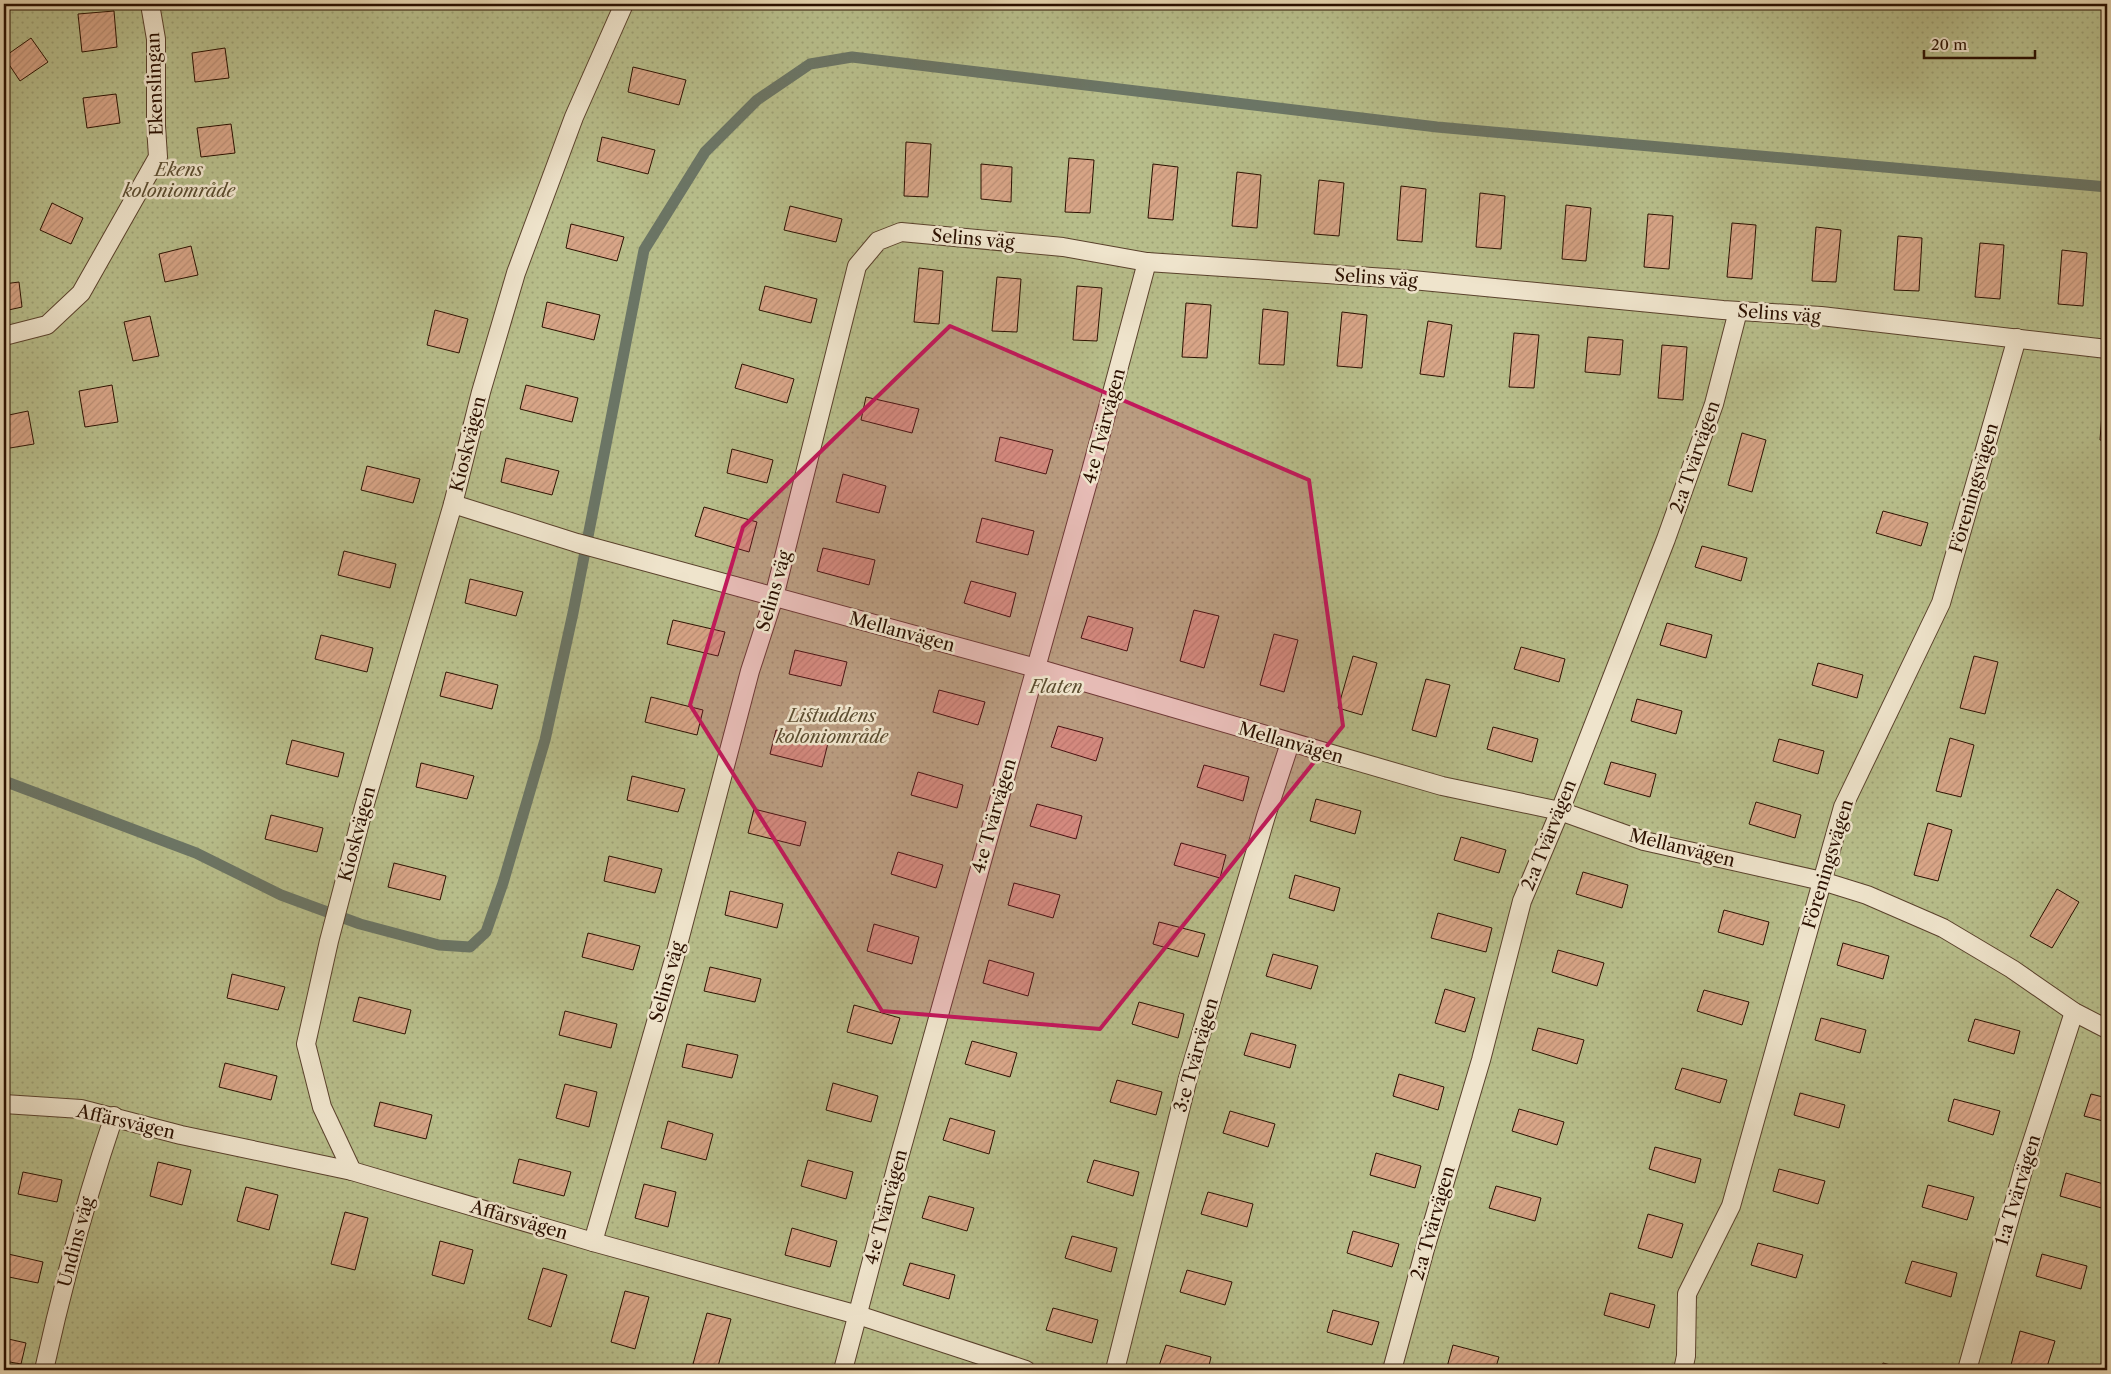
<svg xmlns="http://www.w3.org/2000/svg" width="2111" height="1374" viewBox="0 0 2111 1374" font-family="'Libre Caslon Text',serif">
  <defs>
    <pattern id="park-dots" width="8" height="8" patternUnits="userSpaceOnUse" patternTransform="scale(1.25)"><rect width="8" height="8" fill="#b7bd8a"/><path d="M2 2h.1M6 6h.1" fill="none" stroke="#9ea175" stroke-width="1.8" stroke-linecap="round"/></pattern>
    <pattern id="building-hatch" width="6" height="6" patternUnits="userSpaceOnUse" patternTransform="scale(1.25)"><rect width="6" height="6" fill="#d8a587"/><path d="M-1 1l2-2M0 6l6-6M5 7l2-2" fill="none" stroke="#ba8d73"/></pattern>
  </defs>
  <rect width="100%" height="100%" fill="#e6d5b0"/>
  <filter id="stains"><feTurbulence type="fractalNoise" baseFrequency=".004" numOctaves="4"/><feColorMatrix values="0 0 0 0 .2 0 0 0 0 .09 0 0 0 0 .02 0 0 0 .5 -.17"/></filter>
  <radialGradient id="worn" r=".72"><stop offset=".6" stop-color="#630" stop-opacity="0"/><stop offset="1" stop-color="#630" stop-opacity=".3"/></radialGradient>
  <rect fill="url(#park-dots)" stroke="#716645" x="4" y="4" width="2103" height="1366"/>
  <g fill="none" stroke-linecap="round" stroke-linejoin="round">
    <polyline stroke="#6b7565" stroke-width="11" points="4,781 196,853 281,895 360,924 439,945 470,947 486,932 503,883 545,740 573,613 644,250 705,152 757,100 810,64 852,57 1437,127 2107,187"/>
  </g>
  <g fill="url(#building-hatch)" stroke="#2b1000">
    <polygon points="185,4 209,4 185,7"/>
    <polygon points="114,11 117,47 82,52 78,14"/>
    <polygon points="31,38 48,62 20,81 4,57"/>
    <polygon points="225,48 229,78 195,82 192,53"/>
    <polygon points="633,67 686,80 679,105 628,92"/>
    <polygon points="116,94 120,123 87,128 83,98"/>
    <polygon points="231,124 235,153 201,157 197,128"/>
    <polygon points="602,137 655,150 648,174 597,161"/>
    <polygon points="906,142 931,144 928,197 904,196"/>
    <polygon points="1069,158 1094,160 1090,213 1065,212"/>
    <polygon points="981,164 1012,167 1011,202 981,199"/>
    <polygon points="1153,164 1178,167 1173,220 1148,218"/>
    <polygon points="1237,172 1261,175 1257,228 1232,226"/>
    <polygon points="1319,180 1344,183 1339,236 1314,234"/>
    <polygon points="1401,186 1426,189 1422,242 1397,240"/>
    <polygon points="1480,193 1505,196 1501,249 1476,247"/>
    <polygon points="52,203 83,218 71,244 40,230"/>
    <polygon points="1566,205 1591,208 1586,261 1562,259"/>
    <polygon points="790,206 842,219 836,242 784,230"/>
    <polygon points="1648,214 1673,216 1669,269 1644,267"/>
    <polygon points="1732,223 1756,225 1752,279 1727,277"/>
    <polygon points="571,224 624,237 617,261 566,248"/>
    <polygon points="1816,227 1841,230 1836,282 1812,281"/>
    <polygon points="1898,236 1922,238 1919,291 1894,290"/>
    <polygon points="1980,243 2004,245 2000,299 1975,297"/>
    <polygon points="191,246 198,275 165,282 159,254"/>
    <polygon points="2062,250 2087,253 2083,306 2058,304"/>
    <polygon points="919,268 943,271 939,324 914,322"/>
    <polygon points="997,277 1021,279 1017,332 992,331"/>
    <polygon points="19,282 22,307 4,311 4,284"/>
    <polygon points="765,286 817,299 811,323 759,310"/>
    <polygon points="1077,286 1102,288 1097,341 1073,340"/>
    <polygon points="547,302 600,315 594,340 542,327"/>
    <polygon points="1186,303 1211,305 1207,358 1182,357"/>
    <polygon points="1263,309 1288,312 1284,365 1259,364"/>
    <polygon points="435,310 468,319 459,353 427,345"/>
    <polygon points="1342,312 1367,315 1362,368 1337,366"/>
    <polygon points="150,316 159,356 133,361 124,322"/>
    <polygon points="1428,321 1452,325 1444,377 1420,374"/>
    <polygon points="1514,333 1539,335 1534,388 1509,387"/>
    <polygon points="1588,337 1623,340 1620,375 1585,372"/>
    <polygon points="1662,345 1687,347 1683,400 1658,398"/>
    <polygon points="742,364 794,379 787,403 735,388"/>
    <polygon points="112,385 118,422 85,427 79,391"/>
    <polygon points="526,385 578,398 572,422 520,409"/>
    <polygon points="2104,386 2107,387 2107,441 2100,440"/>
    <polygon points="866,397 919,409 912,433 861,420"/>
    <polygon points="28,411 34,444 4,449 4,416"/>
    <polygon points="1742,433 1766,440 1752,492 1728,485"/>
    <polygon points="1000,437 1053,450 1046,474 995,461"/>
    <polygon points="732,449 773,460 767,483 727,473"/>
    <polygon points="506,458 559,471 552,495 501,482"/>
    <polygon points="367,466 420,479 413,503 361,490"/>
    <polygon points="843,474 886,486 879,513 836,502"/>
    <polygon points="704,507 757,522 749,552 695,536"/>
    <polygon points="1883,511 1928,523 1921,546 1876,533"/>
    <polygon points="982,518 1034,531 1028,555 976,542"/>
    <polygon points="1702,546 1747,558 1741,581 1695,567"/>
    <polygon points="823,548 875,560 869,585 817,571"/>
    <polygon points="344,551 396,564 390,588 338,575"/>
    <polygon points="470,579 523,592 516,616 465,603"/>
    <polygon points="971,581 1016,593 1010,617 964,603"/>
    <polygon points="1194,610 1219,616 1204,668 1180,661"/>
    <polygon points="1088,616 1133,628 1127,651 1081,638"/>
    <polygon points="673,620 725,632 718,656 667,644"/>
    <polygon points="1667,623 1712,635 1706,658 1660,645"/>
    <polygon points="1274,634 1298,640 1284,692 1260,685"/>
    <polygon points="321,635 373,648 367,672 315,659"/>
    <polygon points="1521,647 1565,659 1559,682 1514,669"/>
    <polygon points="795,650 847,662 841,686 789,674"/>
    <polygon points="1353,656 1377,663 1362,715 1338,708"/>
    <polygon points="1974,656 1998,662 1985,714 1960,708"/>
    <polygon points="1818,663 1863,675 1857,698 1812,685"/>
    <polygon points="446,672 498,685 492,709 440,696"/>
    <polygon points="1426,679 1450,685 1436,737 1412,730"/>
    <polygon points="939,690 985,702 978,725 933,712"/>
    <polygon points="651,697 703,710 697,735 645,722"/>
    <polygon points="1637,699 1682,711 1676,734 1631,721"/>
    <polygon points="1058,726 1103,738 1096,761 1051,747"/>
    <polygon points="1493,727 1538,739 1532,762 1487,749"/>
    <polygon points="776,730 828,743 822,767 770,754"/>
    <polygon points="1950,738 1974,745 1961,797 1936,791"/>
    <polygon points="1779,739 1824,751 1818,774 1773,761"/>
    <polygon points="292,740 344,753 338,777 286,764"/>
    <polygon points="1611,762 1656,774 1650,797 1604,784"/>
    <polygon points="421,763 474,776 467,799 416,787"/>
    <polygon points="1204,765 1249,777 1243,801 1197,787"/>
    <polygon points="918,772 963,785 957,808 911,795"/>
    <polygon points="632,776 685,789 678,812 627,800"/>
    <polygon points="1316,799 1361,811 1355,834 1310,821"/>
    <polygon points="1756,802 1801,815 1795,838 1749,824"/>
    <polygon points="1037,804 1082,816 1076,839 1030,826"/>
    <polygon points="754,809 806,822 800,846 748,833"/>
    <polygon points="271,815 323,828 317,852 265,839"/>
    <polygon points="1928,823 1952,830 1938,881 1914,875"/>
    <polygon points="1461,837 1506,850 1499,873 1454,860"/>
    <polygon points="1181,843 1226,855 1220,878 1174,865"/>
    <polygon points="898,852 943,865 936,888 891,874"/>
    <polygon points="609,856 662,869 655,893 604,881"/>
    <polygon points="394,863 446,876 440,900 388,887"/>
    <polygon points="1583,872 1628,885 1622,908 1576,894"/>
    <polygon points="1295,875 1340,888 1334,911 1289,898"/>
    <polygon points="1014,883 1060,895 1053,918 1008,905"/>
    <polygon points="2057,889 2079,902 2052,948 2030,936"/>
    <polygon points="730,891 783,904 777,928 725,915"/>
    <polygon points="1724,910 1769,922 1763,945 1718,932"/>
    <polygon points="1438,913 1492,928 1486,952 1431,938"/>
    <polygon points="1159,922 1205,934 1198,957 1153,944"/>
    <polygon points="874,924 919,937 912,964 867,951"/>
    <polygon points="588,933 640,946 633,970 582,957"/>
    <polygon points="1843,943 1889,956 1883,979 1837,965"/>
    <polygon points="1558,950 1604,963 1597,986 1552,972"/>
    <polygon points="1273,954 1318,966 1311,989 1266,976"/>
    <polygon points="989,960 1034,973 1028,996 983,983"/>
    <polygon points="710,967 761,979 755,1002 704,991"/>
    <polygon points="232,974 285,987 278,1010 227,998"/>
    <polygon points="1445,989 1475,998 1465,1032 1435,1023"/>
    <polygon points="1704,990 1749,1002 1742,1025 1697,1011"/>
    <polygon points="359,997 411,1010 405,1034 353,1021"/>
    <polygon points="1139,1002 1184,1014 1178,1038 1132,1024"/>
    <polygon points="854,1005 900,1018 892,1044 847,1032"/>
    <polygon points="565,1011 617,1024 611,1048 559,1035"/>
    <polygon points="1821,1018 1866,1030 1860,1053 1815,1040"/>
    <polygon points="1975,1019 2020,1031 2014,1054 1968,1041"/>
    <polygon points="1538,1028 1584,1040 1577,1064 1532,1050"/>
    <polygon points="1251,1033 1296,1045 1290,1068 1244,1055"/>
    <polygon points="972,1041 1017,1053 1010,1077 965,1064"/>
    <polygon points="687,1044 738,1055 732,1078 682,1067"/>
    <polygon points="225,1063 277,1076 271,1100 219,1087"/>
    <polygon points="1682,1068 1727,1080 1720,1103 1675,1089"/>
    <polygon points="1399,1074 1444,1087 1438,1110 1393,1096"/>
    <polygon points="1117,1080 1162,1092 1156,1115 1110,1102"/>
    <polygon points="833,1083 878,1096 871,1122 826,1110"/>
    <polygon points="565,1084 597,1092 589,1127 556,1118"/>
    <polygon points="1800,1093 1845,1105 1839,1128 1794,1115"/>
    <polygon points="2091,1094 2107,1098 2107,1122 2084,1116"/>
    <polygon points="1954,1099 2000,1111 1993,1135 1948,1121"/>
    <polygon points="380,1102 432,1115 426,1139 374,1126"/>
    <polygon points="1519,1109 1564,1122 1557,1145 1512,1131"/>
    <polygon points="1230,1111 1275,1124 1268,1147 1223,1133"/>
    <polygon points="950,1118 995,1131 989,1154 943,1140"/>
    <polygon points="668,1121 713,1134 706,1160 661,1148"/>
    <polygon points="1655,1147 1701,1159 1695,1183 1649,1169"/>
    <polygon points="1376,1153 1421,1166 1415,1188 1370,1175"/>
    <polygon points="519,1159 571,1172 564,1196 513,1183"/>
    <polygon points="808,1160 853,1172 846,1199 801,1186"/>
    <polygon points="1094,1160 1139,1172 1133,1196 1087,1182"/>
    <polygon points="158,1162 191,1170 182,1205 150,1196"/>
    <polygon points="1779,1169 1825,1181 1818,1204 1773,1191"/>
    <polygon points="23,1172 62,1180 57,1202 18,1194"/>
    <polygon points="2066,1173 2107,1185 2105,1209 2060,1196"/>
    <polygon points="644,1184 676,1192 668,1227 635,1218"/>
    <polygon points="1928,1185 1974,1197 1967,1220 1922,1207"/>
    <polygon points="1496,1186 1541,1198 1535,1221 1489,1208"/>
    <polygon points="246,1187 278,1195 269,1230 237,1221"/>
    <polygon points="1208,1192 1253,1204 1247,1227 1201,1214"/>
    <polygon points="929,1196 974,1208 967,1231 922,1218"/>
    <polygon points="345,1212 368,1218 355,1270 331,1264"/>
    <polygon points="1648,1214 1683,1224 1672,1258 1638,1248"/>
    <polygon points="792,1228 837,1241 830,1267 785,1255"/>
    <polygon points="1353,1231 1399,1244 1392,1267 1347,1253"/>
    <polygon points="1072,1236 1117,1248 1111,1272 1065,1258"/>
    <polygon points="440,1241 473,1250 464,1284 432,1275"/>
    <polygon points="1758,1243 1803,1255 1796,1278 1751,1265"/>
    <polygon points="4,1253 43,1262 38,1283 4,1276"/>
    <polygon points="2042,1254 2087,1266 2081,1289 2036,1276"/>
    <polygon points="1912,1261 1957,1273 1951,1297 1905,1283"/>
    <polygon points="910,1263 955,1275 949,1299 903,1285"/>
    <polygon points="543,1268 567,1275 551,1327 528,1319"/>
    <polygon points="1187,1270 1232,1282 1225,1305 1180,1292"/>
    <polygon points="625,1291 649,1297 635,1349 611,1342"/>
    <polygon points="1610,1293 1655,1305 1649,1328 1604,1315"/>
    <polygon points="1053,1308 1098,1320 1092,1343 1046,1330"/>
    <polygon points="1333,1310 1379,1322 1372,1345 1327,1332"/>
    <polygon points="707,1313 731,1319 717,1370 693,1364"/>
    <polygon points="2020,1331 2055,1341 2046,1370 2027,1370 2011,1365"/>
    <polygon points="4,1338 26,1343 21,1364 4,1361"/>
    <polygon points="1166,1345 1211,1357 1208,1370 1172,1370 1159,1366"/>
    <polygon points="1453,1345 1499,1357 1495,1370 1457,1370 1447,1367"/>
    <polygon points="1883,1363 1910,1370 1881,1370"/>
  </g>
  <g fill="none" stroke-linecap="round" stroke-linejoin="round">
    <defs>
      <g id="service">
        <polyline points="4,336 47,325 81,293 158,157 156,126 156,39 150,4"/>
        <polyline points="453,504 577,543 1036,668 1442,786 1560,811 1644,841 1822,881 1867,895 1943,928 2012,969 2074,1012 2107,1029"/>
        <polyline points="4,1104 81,1109 181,1135 352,1171 593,1242 858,1315 1026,1370"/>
        <polyline points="352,1171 322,1107 306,1044 329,941 364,807 453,504 481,392 516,273 574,117 624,4"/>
        <polyline points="593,1242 675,956 750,671 774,597 857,266 878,241 901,232 1063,247 1147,262 1402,279 1723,310 1821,316 2107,349"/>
        <path d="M44 1370C63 1284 86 1199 114 1116"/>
        <polyline points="843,1370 897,1165 1091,471 1147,262"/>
        <polyline points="1115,1370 1188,1078 1266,816 1290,743"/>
        <polyline points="1392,1370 1425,1249 1481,1060 1522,901 1560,811 1666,539 1714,404 1738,311"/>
        <polyline points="1683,1370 1686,1356 1687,1294 1731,1206 1843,807 1941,603 2017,338"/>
        <polyline points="1967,1370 2024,1167 2074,1012"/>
      </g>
    </defs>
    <use href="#service" stroke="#5a412c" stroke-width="20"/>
    <use href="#service" stroke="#efe4cc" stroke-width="18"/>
  </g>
  <path fill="#c2185b" fill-opacity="0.2" stroke="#c2185b" stroke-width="4" stroke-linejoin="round" d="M950 326 1309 480 1343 726 1100 1029 882 1011 690 705 743 527Z"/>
  <g text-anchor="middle" stroke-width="5" stroke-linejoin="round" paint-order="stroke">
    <g font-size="18" fill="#2b1000" stroke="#efe4cc">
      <text transform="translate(155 84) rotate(-92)" y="6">Ekenslingan</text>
      <text transform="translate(973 239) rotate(5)" y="6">Selins väg</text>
      <text transform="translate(1376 278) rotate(4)" y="6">Selins väg</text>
      <text transform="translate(1779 314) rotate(4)" y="6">Selins väg</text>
      <text transform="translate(1104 426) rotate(-75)" y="6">4:e Tvärvägen</text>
      <text transform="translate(468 444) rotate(-76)" y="6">Kioskvägen</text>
      <text transform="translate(1695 457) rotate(-71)" y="6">2:a Tvärvägen</text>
      <text transform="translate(1974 488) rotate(-74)" y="6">Föreningsvägen</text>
      <text transform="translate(774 591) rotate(-74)" y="6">Selins väg</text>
      <text transform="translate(902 632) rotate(15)" y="6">Mellanvägen</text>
      <text transform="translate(1291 743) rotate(16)" y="6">Mellanvägen</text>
      <text transform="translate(994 816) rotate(-74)" y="6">4:e Tvärvägen</text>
      <text transform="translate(357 834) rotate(-75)" y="6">Kioskvägen</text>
      <text transform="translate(1549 835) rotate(-68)" y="6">2:a Tvärvägen</text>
      <text transform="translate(1682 848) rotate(14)" y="6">Mellanvägen</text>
      <text transform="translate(1828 864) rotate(-73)" y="6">Föreningsvägen</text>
      <text transform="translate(667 982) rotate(-74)" y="6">Selins väg</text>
      <text transform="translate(1196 1055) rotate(-74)" y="6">3:e Tvärvägen</text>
      <text transform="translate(126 1122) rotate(13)" y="6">Affärsvägen</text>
      <text transform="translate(2018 1190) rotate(-73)" y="6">1:a Tvärvägen</text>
      <text transform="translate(886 1207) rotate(-75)" y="6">4:e Tvärvägen</text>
      <text transform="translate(519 1220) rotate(16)" y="6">Affärsvägen</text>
      <text transform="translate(1433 1223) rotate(-74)" y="6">2:a Tvärvägen</text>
      <text transform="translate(76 1242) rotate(-75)" y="6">Undins väg</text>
    </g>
    <g font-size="18" font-style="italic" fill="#5c4d30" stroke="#efe4cc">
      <text x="179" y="176">Ekens<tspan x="179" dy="21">koloniområde</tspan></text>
      <text x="1056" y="693">Flaten</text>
      <text x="832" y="722">Listuddens<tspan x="832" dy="21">koloniområde</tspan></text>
    </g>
  </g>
  <rect width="2111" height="1374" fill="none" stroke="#e6d5b0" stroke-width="20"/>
  <rect x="5" y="5" width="2101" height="1364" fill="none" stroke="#2b1000" stroke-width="2.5"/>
  <rect x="10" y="10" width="2091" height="1354" fill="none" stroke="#2b1000"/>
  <path d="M1924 50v8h111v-8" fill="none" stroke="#2b1000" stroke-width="2.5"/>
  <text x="1931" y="50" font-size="15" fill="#2b1000" stroke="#efe4cc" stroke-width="4" paint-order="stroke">20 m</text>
  <rect width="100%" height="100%" filter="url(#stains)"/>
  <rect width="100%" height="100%" fill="url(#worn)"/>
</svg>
